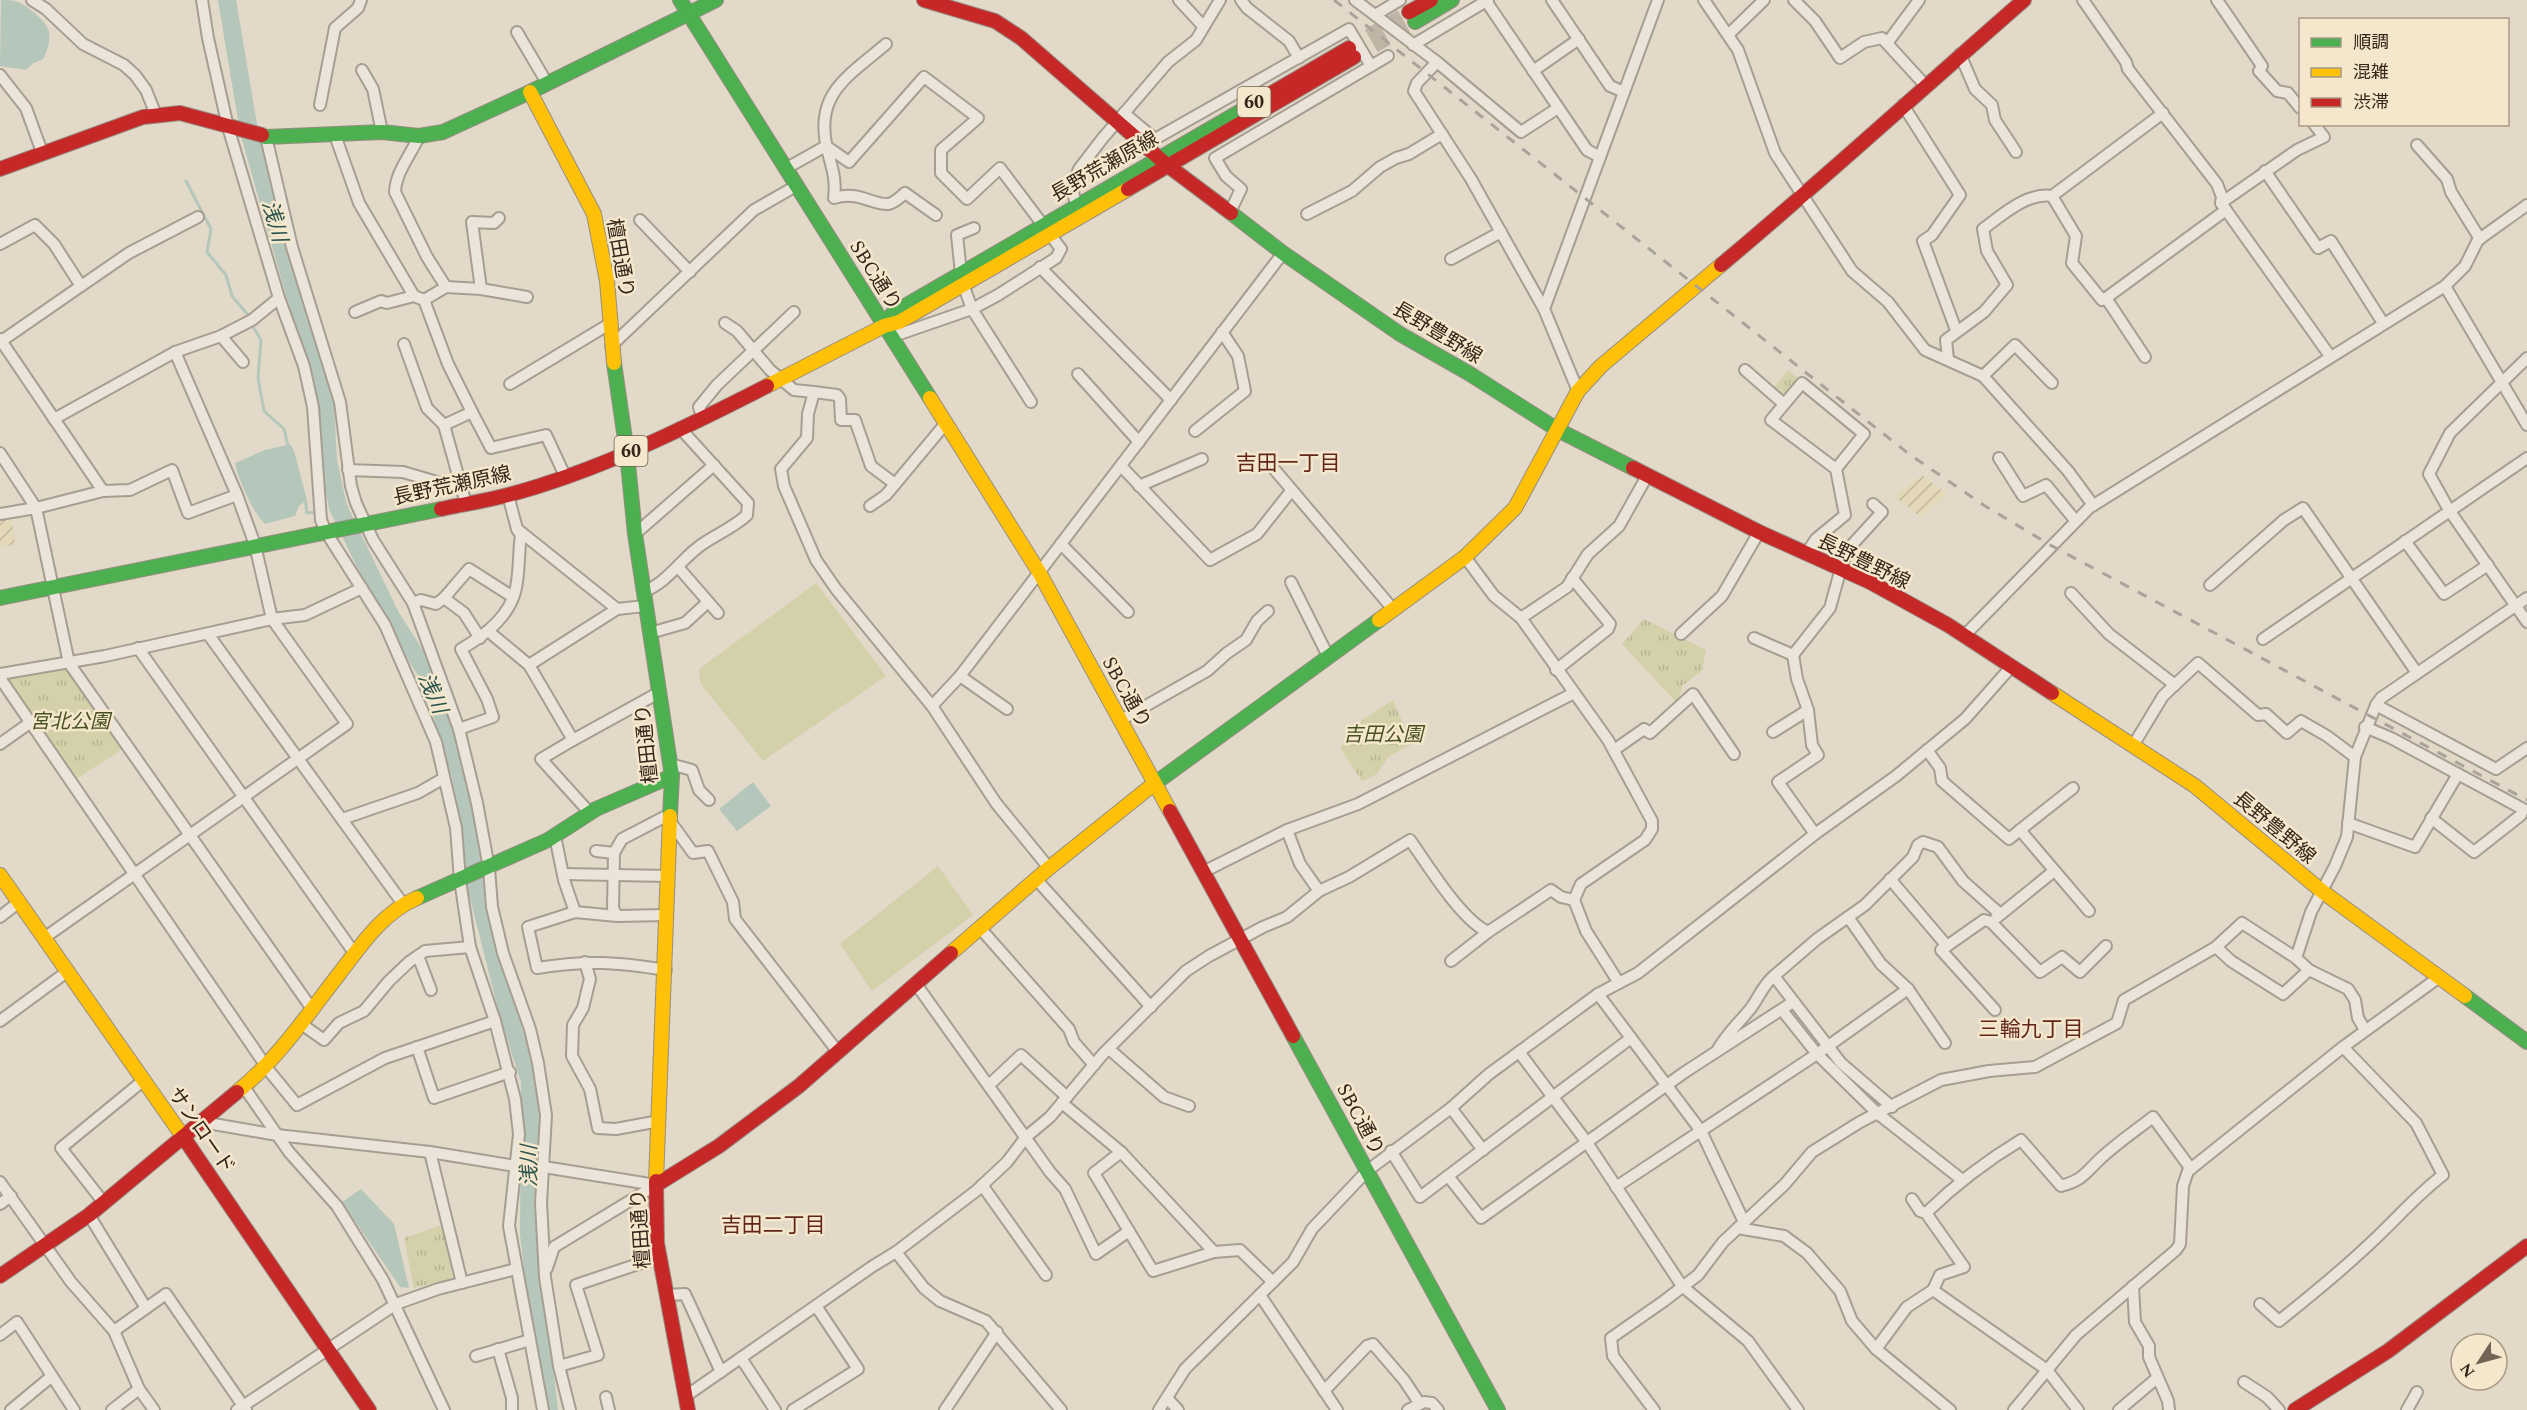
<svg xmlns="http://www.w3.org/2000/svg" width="2527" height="1410" viewBox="0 0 2527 1410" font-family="Spectral,'Noto Sans JP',serif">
  <defs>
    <pattern id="farmland-furrows" width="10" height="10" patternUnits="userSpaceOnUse" patternTransform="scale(1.5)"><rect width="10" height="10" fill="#e3d8b8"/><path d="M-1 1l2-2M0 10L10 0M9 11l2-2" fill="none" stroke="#c3b99e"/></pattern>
    <pattern id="park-tufts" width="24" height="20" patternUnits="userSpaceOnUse" patternTransform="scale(1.5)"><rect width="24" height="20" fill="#d4d1aa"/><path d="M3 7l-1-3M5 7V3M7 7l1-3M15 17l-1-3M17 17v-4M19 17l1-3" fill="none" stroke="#b7b392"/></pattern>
  </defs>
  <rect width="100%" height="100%" fill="#e3d9c8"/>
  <g fill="url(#farmland-furrows)">
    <polygon points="1922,475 1947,494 1921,517 1894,496"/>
    <polygon points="11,514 15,544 0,548 0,517"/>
  </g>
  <g fill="#d4d1aa">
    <polygon points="816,583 886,676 763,761 700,683 699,669"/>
    <polygon points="938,866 973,915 872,991 840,944"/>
  </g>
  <g fill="url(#park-tufts)">
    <polygon points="1788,370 1799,379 1786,395 1783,396 1773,388"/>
    <polygon points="1644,619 1706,650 1702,671 1683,685 1676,705 1674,700 1622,644"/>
    <polygon points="68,667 126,747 76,779 4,678"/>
    <polygon points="1393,700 1412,744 1388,757 1377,774 1362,781 1340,748 1362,720"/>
    <polygon points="442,1225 453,1278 414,1288 404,1238"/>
  </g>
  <g fill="#b5c7ba">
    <path d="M1 0C5 0 11 0 15 1 26 4 47 21 49 32 51 40 47 52 43 59L32 64 26 70 0 66Z"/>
    <path d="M286 445H291L294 451 307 500 299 506 295 516 265 524C253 513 238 479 235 463L265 450Z"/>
    <polygon points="753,782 771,806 737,831 719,809"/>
    <polygon points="361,1189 394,1224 409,1288 400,1287 342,1202"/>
  </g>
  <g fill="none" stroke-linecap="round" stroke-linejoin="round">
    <g stroke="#b5c7ba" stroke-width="3">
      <polyline points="186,181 211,229 207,252 226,275 232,296 248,315"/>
      <polyline points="252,325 261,340 258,378 264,411 284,429 288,446"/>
      <polyline points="305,498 307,513 315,512"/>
      <polyline points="333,508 338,506"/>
    </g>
    <polyline stroke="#b5c7ba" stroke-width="18" points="227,0 249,131 308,341 324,388 328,460 338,507 391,617 436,687 448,738 460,772 471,829 476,885 509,1016 530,1081 529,1234 549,1410"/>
    <g stroke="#c0b5a5" stroke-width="15" stroke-dasharray="15 8" stroke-linecap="butt">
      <polyline points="1349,48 1409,12"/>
      <polyline points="1354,57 1415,22"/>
    </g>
    <defs>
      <g id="street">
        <polyline points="32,0 46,9 83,44 124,65 135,75 146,90 156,115"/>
        <polyline points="1179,0 1203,26"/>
        <polyline points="1241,0 1247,8 1289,41 1299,58"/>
        <polyline points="1355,0 1437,62 1521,132 1558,108"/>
        <polyline points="1552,0 1610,86 1624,92"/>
        <polyline points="1704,0 1738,50 1775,153 1852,271 1888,302 1925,350 1983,376 2015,345 2052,383"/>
        <polyline points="1794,0 1815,21 1840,58 1864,42 1882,38 1925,85"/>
        <polyline points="2083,0 2126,62 2128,69 2217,184 2222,197 2221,203 2330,356"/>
        <polyline points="2217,0 2262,66 2259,71 2277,91 2288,93 2300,108"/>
        <polyline points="1486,1 1587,150 1600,157"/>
        <polyline points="1375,15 1400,0"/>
        <polyline points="517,32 547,83"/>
        <polyline points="1729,34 1764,0"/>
        <polyline points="1888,42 1919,0"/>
        <path d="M886 44C849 76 814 93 827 148 831 166 837 179 834 198 856 190 873 205 888 204 895 203 900 197 905 193L936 215"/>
        <polyline points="1413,45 1488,0"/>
        <polyline points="1960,54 1975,89 1992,105 1995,120 2016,152"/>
        <polyline points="1437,62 1417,83 1414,91 1471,179 1544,309"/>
        <polyline points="1371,66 1388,56"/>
        <polyline points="362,70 373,89 382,132"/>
        <polyline points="1533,71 1579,39"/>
        <polyline points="0,75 26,108 42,152"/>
        <polyline points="320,105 335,28 358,8 361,0"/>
        <polyline points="1903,105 1960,195 1932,235 1923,241 1956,330"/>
        <polyline points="1124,113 1155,139 1349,29 1371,66 1215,158 1226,176 1241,189 1230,212"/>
        <polyline points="262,135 266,137 292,247 340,402 351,486 356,503 373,540 413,603 459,729 477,803 489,868 492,907 503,953 530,1029 538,1063 546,1115 541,1203 545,1277 559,1366 598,1355 576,1285 659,1257"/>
        <polyline points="335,135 359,203 414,296 424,300"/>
        <path d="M419 136C411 155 396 171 395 192L427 257 446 287 481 289 527 297"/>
        <polyline points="2417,145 2447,179 2451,192 2480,239"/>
        <polyline points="785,169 826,146 849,162 924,77 978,118 941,150 941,173 967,199 1000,168 1061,249 1056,258 998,295 972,309 891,337"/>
        <polyline points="2265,171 2318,248 2331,241 2383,323"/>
        <polyline points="2221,203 2297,150 2324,137 2314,124"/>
        <polyline points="1076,205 1072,187 1079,169 1102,139 1168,62 1196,40 1220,0"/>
        <polyline points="1307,214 1352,191 1380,167 1396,158 1409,154 1442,134"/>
        <polyline points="640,220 690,272"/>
        <polyline points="0,244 35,225 54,244 81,286 129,253 198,217"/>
        <polyline points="1451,259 1501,232"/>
        <polyline points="1040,267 1171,400"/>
        <polyline points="961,273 957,235 974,228"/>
        <polyline points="963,284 972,309 1031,402"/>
        <polyline points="2445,286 2527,425"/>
        <polyline points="446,287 424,300 448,364 472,412"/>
        <polyline points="481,289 472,222 494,223 499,218"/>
        <polyline points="279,298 304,366 313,407 321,520 326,532 385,625 436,742 456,828 460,880 470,947 495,1021 515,1099 519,1134 509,1226 543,1410"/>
        <polyline points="2106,298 2102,300 2072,263 2076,236 2052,196 2163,113"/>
        <polyline points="355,312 381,301 387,303 414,296"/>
        <polyline points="725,323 737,331 770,370 794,390 814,392 808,414 807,438 781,469 784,486 816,560 836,589 932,706 996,803 1049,868"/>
        <polyline points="221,336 243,362"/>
        <polyline points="0,339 103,491"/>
        <polyline points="0,342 81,286"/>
        <polyline points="404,344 427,408 444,425"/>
        <polyline points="611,346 754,210 796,186"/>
        <polyline points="2145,357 2106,298 2226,210"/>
        <polyline points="2527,358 2450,433 2429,474 2449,510 2527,622"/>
        <path d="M1948 359 1946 340 1984 312 2007 285 1987 251 1983 229C2002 215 2027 192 2052 196"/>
        <polyline points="1745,370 1784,404"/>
        <polyline points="1078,374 1139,442"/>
        <polyline points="1983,376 2068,471 2093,505"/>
        <polyline points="510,384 611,323"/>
        <polyline points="1578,391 1544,309 1658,0"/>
        <polyline points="814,392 837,395 840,399 841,420 855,420 871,466 895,484"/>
        <polyline points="702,417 699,407 717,385 794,312"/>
        <polyline points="54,419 175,352 221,336 252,320 279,298 228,127 208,38 202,0"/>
        <polyline points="1195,431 1245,391 1238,356 1222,332"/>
        <polyline points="0,453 36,508 69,663 312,1009"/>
        <polyline points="1999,458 2023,496 2046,485 2075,520"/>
        <polyline points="1269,463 1392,608"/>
        <polyline points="1121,466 1210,560 1257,534 1291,491"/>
        <polyline points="348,470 403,472 454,487 462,485"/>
        <polyline points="1139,486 1202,459"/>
        <polyline points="237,495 255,545 272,619 305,615 362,588"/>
        <polyline points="508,495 517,529 617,609 645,606"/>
        <polyline points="466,504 444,425 472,412 491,448 546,435 566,478"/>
        <polyline points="870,506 886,495 946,423"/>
        <polyline points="0,514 36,508 103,491 130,490 172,470 188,513 237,495 175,352"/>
        <polyline points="635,534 714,465"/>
        <polyline points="2405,541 2444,594 2488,565"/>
        <polyline points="1061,544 1128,612"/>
        <polyline points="1806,554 1816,539 1845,515 1836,469 1771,420 1802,383 1864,434 1836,469"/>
        <polyline points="1465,557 1494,596 1521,618 1608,740 1652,821 1652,829 1645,840 1581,884 1574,900 1586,931 1619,983"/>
        <polyline points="678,567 718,613"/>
        <polyline points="1291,582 1328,656"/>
        <polyline points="2210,585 2284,520 2303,508 2417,673"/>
        <path d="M643 592C669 582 682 557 704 543 719 533 734 527 747 515L748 503 680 428"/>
        <polyline points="2071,593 2109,634 2175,685"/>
        <polyline points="413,603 421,600 436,604 444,598"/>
        <polyline points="617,609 529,665 573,740 660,692"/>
        <polyline points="1521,618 1567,587 1588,554 1619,526 1647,476"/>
        <polyline points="488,631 529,665"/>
        <polyline points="650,633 685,623 708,602"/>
        <polyline points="208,634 403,904"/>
        <polyline points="1681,634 1722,596 1759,532"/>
        <polyline points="1964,636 2089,508 2445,286 2465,266 2478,240 2527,205"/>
        <polyline points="480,638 464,613 444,598 469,569 513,597"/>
        <polyline points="1754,638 1793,655 1797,679 1808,710"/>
        <polyline points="2263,639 2527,458"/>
        <polyline points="138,648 355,954"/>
        <polyline points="1793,655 1830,608 1841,568 1850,547 1882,512 1873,504"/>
        <polyline points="1556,670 1608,629 1610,624 1572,578"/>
        <polyline points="0,674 105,656 272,619 347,724 44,938"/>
        <polyline points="960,676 1007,709"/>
        <polyline points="0,678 270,1072 297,1105 385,1058 495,1021"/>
        <polyline points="2376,705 2496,769 2527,748"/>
        <polyline points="932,706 960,676 1283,253"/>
        <polyline points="1121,720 1207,671 1227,653 1246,640 1257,621 1268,611"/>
        <polyline points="2365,727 2391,738 2523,809 2521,815 2474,852 2431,818"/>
        <path d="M459 729 493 717 487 699 461 649C484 636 508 618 515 592 520 574 518 554 521 535L517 529"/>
        <polyline points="1773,732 1808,710 1812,745 1818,755 1778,782 1815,834"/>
        <polyline points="573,740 541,759 590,813"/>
        <polyline points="0,744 31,722"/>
        <polyline points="2134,744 2163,696 2198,663 2258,715 2266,714 2287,733 2301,721 2327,736 2355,757"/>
        <polyline points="1614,750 1644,729 1650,733 1693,694 1734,754"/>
        <polyline points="1927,750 1940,768 1942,781 2009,839 2020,830 2089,911"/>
        <polyline points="670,764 692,770 699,790 709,800"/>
        <polyline points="342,819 418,793 444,778"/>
        <polyline points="670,821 693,853 708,851 733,902 735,919 838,1052"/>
        <polyline points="2348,823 2415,847 2458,774"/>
        <polyline points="1287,830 1300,864 1319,891"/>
        <polyline points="2020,830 2073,788"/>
        <polyline points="555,836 564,880 575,912"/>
        <polyline points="596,851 614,853 622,839 670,814"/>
        <polyline points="614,853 613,908 617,916"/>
        <polyline points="1203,872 1287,830 1358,804 1574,693"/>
        <polyline points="563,874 668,876"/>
        <polyline points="1036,879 1151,1007"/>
        <polyline points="1890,879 1947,946 1984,920 1991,922 2040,972 2062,957 2080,972 2106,946"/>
        <polyline points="0,917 19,902"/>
        <polyline points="1848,917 1881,964 1908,989 1945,1043"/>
        <polyline points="1996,918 2054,871"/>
        <polyline points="980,928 1069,1029 1074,1042 1094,1065"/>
        <polyline points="1488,932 1551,890 1561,897 1574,900"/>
        <polyline points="1947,946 1941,950 1995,1010"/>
        <polyline points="2216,947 2231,961 2283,994 2309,970 2296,958"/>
        <polyline points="418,956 431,990"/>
        <polyline points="585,962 590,979 583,1008 573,1025 572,1056 590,1089 598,1128 616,1129 659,1121"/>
        <path d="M666 970C617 962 586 960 537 968L528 927 575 912 617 916 667 915"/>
        <polyline points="2309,970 2348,989 2355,1000 2358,1018 2365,1030"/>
        <polyline points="916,984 1050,1172 1065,1189 1096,1254 1129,1231"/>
        <polyline points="1598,994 1701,1131 1744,1222"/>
        <polyline points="1782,1010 1817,1054 1877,1113 1961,1179"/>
        <polyline points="0,1021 68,971"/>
        <polyline points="300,1023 324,1040 339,1023 364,1011 389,981 409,962 425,951 470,947"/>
        <polyline points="417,1047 434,1098 510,1072"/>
        <polyline points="1109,1049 1164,1097 1189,1106"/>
        <path d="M1717 1051C1726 1034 1739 1023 1751 1008 1759 997 1763 985 1774 976"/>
        <polyline points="1519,1052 1586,1141 1682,1286 1748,1341 1798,1410"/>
        <polyline points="989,1085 1021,1055 1067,1097"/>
        <polyline points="244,1087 289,1152 337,1206 383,1280 444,1410"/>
        <polyline points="1062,1103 1121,1152 1094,1173 1153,1271 1214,1252 1240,1250 1273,1282"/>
        <polyline points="1892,1107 1841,1063 1774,976 1817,939 1865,905 1913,857 1918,845 1923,842 1938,847 1963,881 2000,914"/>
        <polyline points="1451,1108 1483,1150"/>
        <polyline points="202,1122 277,1135 430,1152 515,1166"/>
        <polyline points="1391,1151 1420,1197 1631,1038"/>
        <polyline points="430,1152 462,1283"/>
        <polyline points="1121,1152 1214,1252"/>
        <polyline points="544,1167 656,1185"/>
        <polyline points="1448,1176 1481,1218 1685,1072 1793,1002"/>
        <polyline points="0,1182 71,1282 114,1331 139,1389 154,1410"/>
        <polyline points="982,1185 1046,1275"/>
        <polyline points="1616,1187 1817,1054 1908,989"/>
        <polyline points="104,1203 61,1148 144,1080"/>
        <polyline points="0,1204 11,1196"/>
        <path d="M1926 1213C1956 1184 1986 1161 2021 1140L2061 1186C2083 1180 2084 1174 2100 1159 2116 1144 2135 1131 2153 1117L2191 1169"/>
        <polyline points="89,1215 146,1308"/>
        <polyline points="1738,1228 1784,1236 1807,1253 1840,1291 1852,1321 1876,1349 1950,1410"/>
        <polyline points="896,1252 924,1288 940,1301 986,1321 1061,1410"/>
        <polyline points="547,1268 554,1247 656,1185"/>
        <polyline points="2133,1286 2135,1322 2149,1346 2149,1357 2168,1401 2169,1410"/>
        <polyline points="1933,1290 2047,1370 2078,1410"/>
        <polyline points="666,1295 685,1294 721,1372"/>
        <polyline points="1260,1295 1337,1410"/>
        <path d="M2260 1304 2279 1321C2313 1294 2347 1266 2378 1236 2400 1215 2419 1193 2443 1175L2416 1123 2343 1047"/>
        <polyline points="114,1331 166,1294 246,1410"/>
        <polyline points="0,1335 17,1322 74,1410"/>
        <polyline points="498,1349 512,1398 512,1410"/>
        <polyline points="1876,1349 1907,1307 1933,1290 1940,1275 1964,1267 1926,1213 1920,1211 1912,1199"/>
        <polyline points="476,1356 530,1340"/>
        <polyline points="741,1358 775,1410"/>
        <polyline points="559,1366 570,1410"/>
        <polyline points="2244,1382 2267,1397 2279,1410"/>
        <polyline points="1324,1391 1367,1346 1373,1344 1404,1380 1420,1404"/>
        <path d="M686 1396 873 1266 896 1252 976 1191 1007 1162 1026 1137 1050 1117 1103 1054 1186 971 1209 956 1263 927 1287 917 1319 891 1349 877 1410 840C1428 865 1461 920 1488 932L1451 961"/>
        <polyline points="606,1397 609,1410"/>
        <polyline points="1168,1399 1178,1410"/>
        <polyline points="11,1410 52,1376"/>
        <polyline points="112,1410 139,1389"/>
        <polyline points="237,1410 396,1304 438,1289 516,1269"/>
        <polyline points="793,1410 858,1369 816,1306"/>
        <polyline points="945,1410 997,1332"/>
        <polyline points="1159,1410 1185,1369 1293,1262 1312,1229 1367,1171 1451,1108 1489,1074 1598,994 1638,973 1815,834 1896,776 1965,719 2011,667"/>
        <polyline points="1408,1410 1424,1402 1432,1403 1438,1410"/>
        <polyline points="1654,1410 1613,1356 1611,1338 1664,1301 1698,1275 1723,1242 1785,1184 1812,1152 1860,1122 1941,1080 1989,1071 2035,1067 2117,1023 2124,1000 2216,947 2242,923 2296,958 2311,912 2335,866 2347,837 2355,757 2376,705 2381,698 2527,598"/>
        <polyline points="2014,1410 2076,1335 2176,1250 2180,1244 2183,1186 2188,1171 2343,1047 2438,978"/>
        <polyline points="2119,1410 2157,1378"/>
        <polyline points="2407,1410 2417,1392"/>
      </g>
      <g id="fast">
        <polyline points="680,0 930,398"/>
        <polyline points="1415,22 1452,0"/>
        <polyline points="266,137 382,132 419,136 443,132 530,92 716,0"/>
        <polyline points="1231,213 1283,253 1400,334 1470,374 1558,430 1633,468"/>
        <polyline points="884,326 893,313 1265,97"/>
        <polyline points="614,363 627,453 635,534 672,776 670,816"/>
        <polyline points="0,598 441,509"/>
        <polyline points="1150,787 1379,620"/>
        <polyline points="417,898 548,840 596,809 672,776"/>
        <polyline points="2465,996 2527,1042"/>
        <polyline points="1293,1036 1498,1410"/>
      </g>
      <g id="slow">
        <polyline points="530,92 594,214 607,281 614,363"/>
        <polyline points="767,386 884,326 899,322 1128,189"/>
        <polyline points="930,398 1039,572 1170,811"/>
        <polyline points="1379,620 1465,557 1515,508 1578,391 1601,366 1721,265"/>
        <polyline points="2052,693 2195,786 2323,892 2465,996"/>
        <polyline points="0,875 184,1138"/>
        <polyline points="951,953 1049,868 1150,787"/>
        <path d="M237 1092C277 1060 308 1014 339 974 362 944 382 913 417 898"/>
        <polyline points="656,1181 670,816"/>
      </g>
      <g id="jam">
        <polyline points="924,0 995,21 1021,38 1167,165 1231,213"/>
        <polyline points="1409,12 1431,0"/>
        <polyline points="1265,97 1349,48"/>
        <polyline points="0,169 143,117 180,113 262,135"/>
        <polyline points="1128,189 1354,57"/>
        <path d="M1721 265C1824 179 1923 88 2024 0"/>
        <polyline points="1633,468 1759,532 1870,582 1948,625 2052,693"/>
        <path d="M441 509C463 504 486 501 508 495 598 471 685 428 767 386"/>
        <polyline points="1170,811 1293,1036"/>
        <polyline points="184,1138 369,1410"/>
        <polyline points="656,1181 657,1243 688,1410"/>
        <polyline points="656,1185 719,1146 799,1086 951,953"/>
        <polyline points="0,1276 89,1215 237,1092"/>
        <polyline points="2295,1410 2388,1351 2527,1246"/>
      </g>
    </defs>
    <use href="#street" stroke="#a79e92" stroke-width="14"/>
    <use href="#fast" stroke="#978d82" stroke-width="16"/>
    <use href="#slow" stroke="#978d82" stroke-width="16"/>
    <use href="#jam" stroke="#978d82" stroke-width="16"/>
    <use href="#street" stroke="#ebe4da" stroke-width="10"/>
    <use href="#fast" stroke="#4caf50" stroke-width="14"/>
    <use href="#slow" stroke="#ffc107" stroke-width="14"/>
    <use href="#jam" stroke="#c62828" stroke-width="14"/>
    <polyline stroke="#aaa39b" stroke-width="3" stroke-dasharray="10 10" stroke-linecap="butt" points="1334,0 1909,454 1985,506 2052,546 2527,800"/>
  </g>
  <g text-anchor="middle" stroke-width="5" stroke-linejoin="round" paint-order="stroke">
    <g fill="#f5e7cc" stroke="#6f6050" stroke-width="1.5">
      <rect x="1237.5" y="87" width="33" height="30" rx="4.5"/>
      <rect x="614.5" y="436" width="33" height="30" rx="4.5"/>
    </g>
    <g font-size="18" font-weight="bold" fill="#35261b">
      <text x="1254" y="108">60</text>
      <text x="631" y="457">60</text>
    </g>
    <g font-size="20" fill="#35261b" stroke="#f5e7cc">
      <text transform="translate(1104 166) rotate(-30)" y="7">長野荒瀬原線</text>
      <text transform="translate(621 258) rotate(80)" y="7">檀田通り</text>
      <text transform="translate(876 275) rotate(58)" y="7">SBC通り</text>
      <text transform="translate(1438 332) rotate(31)" y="7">長野豊野線</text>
      <text transform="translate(452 485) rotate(-12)" y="7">長野荒瀬原線</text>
      <text transform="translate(1864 561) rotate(26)" y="7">長野豊野線</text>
      <text transform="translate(1127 692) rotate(61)" y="7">SBC通り</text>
      <text transform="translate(646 744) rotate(-96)" y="7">檀田通り</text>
      <text transform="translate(2275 827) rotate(40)" y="7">長野豊野線</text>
      <text transform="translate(1361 1119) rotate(62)" y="7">SBC通り</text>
      <text transform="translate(202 1130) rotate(55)" y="7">サンロード</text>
      <text transform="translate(640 1229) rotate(-94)" y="7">檀田通り</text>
    </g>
    <g font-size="20" font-style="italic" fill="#485121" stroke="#f5e7cc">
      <text x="70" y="728">宮北公園</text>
      <text x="1383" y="741">吉田公園</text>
    </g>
    <g font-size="21" font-style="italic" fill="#2a554f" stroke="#f5e7cc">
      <text transform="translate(275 221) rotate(74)" y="7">浅川</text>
      <text transform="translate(433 693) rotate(67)" y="7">浅川</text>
      <text transform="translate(529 1166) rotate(-90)" y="7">浅川</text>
    </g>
    <g font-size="21" fill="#61251a" stroke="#f5e7cc">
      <text x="1288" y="470">吉田一丁目</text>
      <text x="2031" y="1036">三輪九丁目</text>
      <text x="773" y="1232">吉田二丁目</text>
    </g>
  </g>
  <rect x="2299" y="18" width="210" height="108" fill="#f5e7cc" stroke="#a89a85" stroke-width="1.5"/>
  <rect x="2311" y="38" width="30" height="9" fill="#4caf50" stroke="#a89a85" stroke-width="1.5"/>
  <text x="2353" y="48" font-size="18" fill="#35261b">順調</text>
  <rect x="2311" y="68" width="30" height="9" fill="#ffc107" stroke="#a89a85" stroke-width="1.5"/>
  <text x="2353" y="78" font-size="18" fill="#35261b">混雑</text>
  <rect x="2311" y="98" width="30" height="9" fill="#c62828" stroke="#a89a85" stroke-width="1.5"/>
  <text x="2353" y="108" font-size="18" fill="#35261b">渋滞</text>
  <g transform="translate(2479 1362) rotate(234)"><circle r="28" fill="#f5e7cc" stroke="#a89a85" stroke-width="1.5"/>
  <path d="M0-4.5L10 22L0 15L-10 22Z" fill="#726558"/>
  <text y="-9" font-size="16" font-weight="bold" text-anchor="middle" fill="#35261b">N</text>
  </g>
</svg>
